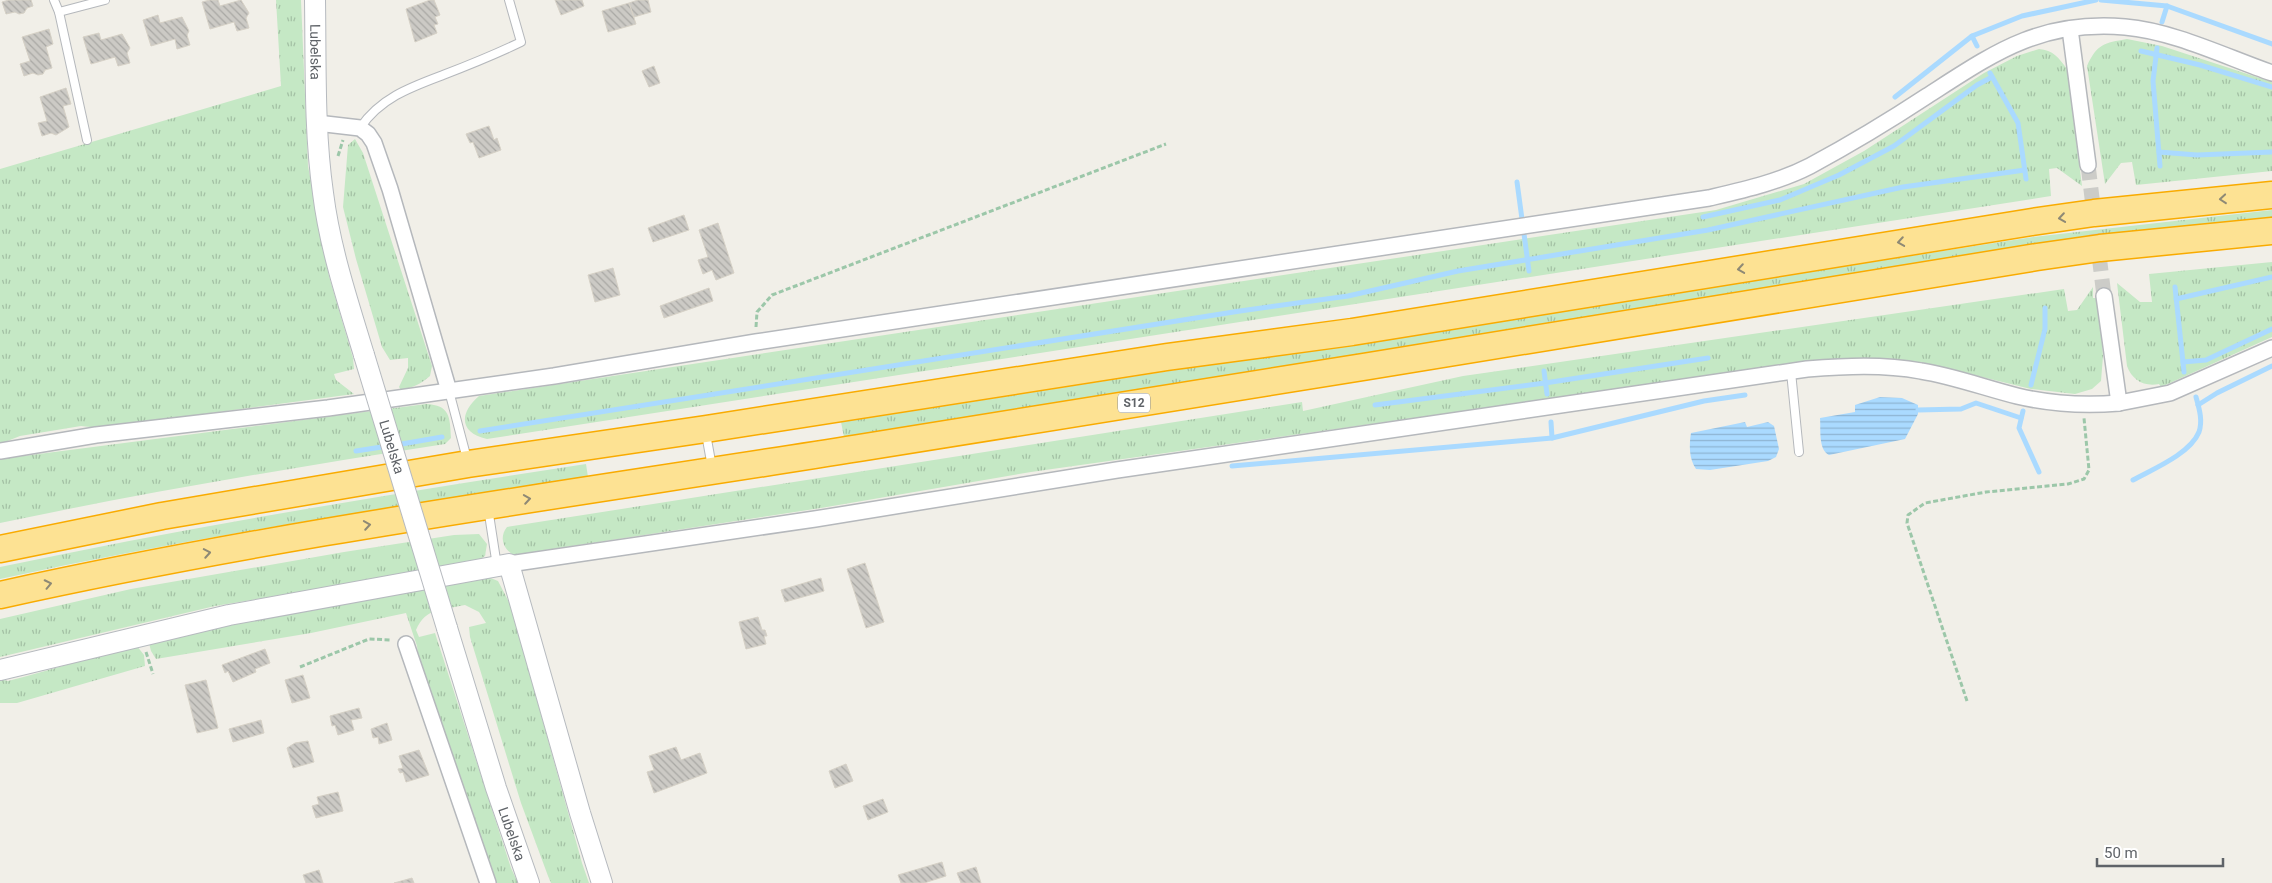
<svg xmlns="http://www.w3.org/2000/svg" width="2272" height="883" viewBox="0 0 2272 883" font-family="Roboto,sans-serif">
  <defs>
    <pattern id="grass-tufts" width="24" height="20" patternUnits="userSpaceOnUse" patternTransform="scale(1.25)"><rect width="24" height="20" fill="#c5e8c5"/><path d="M3 7l-1-3M5 7V3M7 7l1-3M15 17l-1-3M17 17v-4M19 17l1-3" fill="none" stroke="#a3c0a4"/></pattern>
    <pattern id="water-rules" width="6" height="5" patternUnits="userSpaceOnUse" patternTransform="scale(1.25)"><rect width="6" height="5" fill="#aadaff"/><path d="M0 2.5h6" fill="none" stroke="#8eb4d2"/></pattern>
    <pattern id="building-back-hatch" width="6" height="6" patternUnits="userSpaceOnUse" patternTransform="scale(1.25)"><rect width="6" height="6" fill="#cccac5"/><path d="M-1 5l2 2M0 0l6 6M5-1l2 2" fill="none" stroke="#a9a8a4"/></pattern>
  </defs>
  <rect width="100%" height="100%" fill="#f1efe8"/>
  <g fill="url(#grass-tufts)">
    <polygon points="276,0 301,0 308,166 329,276 353,358 354,369 334,374 336,380 354,394 99,428 81,426 20,436 0,444 0,169 281,86"/>
    <path d="M2127 39 2162 46 2272 82V171L2136 185 2132 162 2121 163 2105 184 2087 66C2097 44 2104 43 2127 39Z"/>
    <path d="M2039 49C2053 50 2059 58 2067 69L2082 186 2057 168 2049 169 2051 196 487 439C459 433 459 413 479 396L1716 210 1804 184 1864 151 1984 73 2017 56Z"/>
    <path d="M355 139 363 153 432 366 430 376C421 384 412 388 401 390L399 387 408 368V358L390 360 382 347 356 259 343 207 348 145Z"/>
    <polygon points="2272,210 2272,224 1526,331 844,437 841,422 2033,237"/>
    <path d="M2272 262V337L2161 387 2159 384C2144 387 2132 380 2127 366L2117 283 2140 302H2152L2149 274Z"/>
    <path d="M2093 287V298H2098L2103 356 2101 381 2092 389 2075 394 2031 389 1925 363 1862 359 1818 361 1031 472 821 508 513 555C503 548 499 537 507 527L1302 402 1303 411 1463 376 2064 289 2068 311 2077 310Z"/>
    <path d="M426 404C450 405 450 417 451 438L445 444C296 467 147 492 0 523V459Z"/>
    <path d="M586 464 588 477C391 507 194 537 0 579V567C194 526 390 494 586 464Z"/>
    <polygon points="479,534 487,544 485,556 474,563 215,606 0,657 0,619 131,589 344,552 454,535"/>
    <path d="M488 577 498 581 511 606 582 863 589 883H551L548 876 521 803 470 637 469 627 486 623 479 612 465 605C443 610 426 607 416 630L419 637 435 633 511 868 518 883H496L418 655 417 646 406 613 311 633 156 659 151 651 149 643 242 622Z"/>
    <path d="M137 646 144 655 145 666 17 703H0V679L8 681C52 670 93 656 137 646Z"/>
  </g>
  <g fill="url(#water-rules)">
    <path d="M1880 397 1902 398 1918 405V414L1905 439 1829 455C1818 449 1821 430 1820 418L1855 412V405Z"/>
    <path d="M1745 422 1747 427 1768 422 1774 426 1779 449 1776 457 1768 461 1710 470 1696 469C1689 459 1689 445 1691 433Z"/>
  </g>
  <g fill="none" stroke-linecap="round" stroke-linejoin="round">
    <g stroke="#aadaff" stroke-width="5">
      <polyline points="2101,0 2167,6 2272,44"/>
      <polyline points="2162,22 2167,6"/>
      <polyline points="1972,36 1977,46"/>
      <polyline points="2157,48 2153,81 2160,166"/>
      <polyline points="2141,51 2200,65 2272,87"/>
      <polyline points="1990,73 2018,123 2026,179"/>
      <polyline points="1895,97 1972,36 2022,16 2096,0"/>
      <polyline points="2159,152 2197,155 2272,152"/>
      <polyline points="1517,182 1529,271"/>
      <polyline points="1703,217 1780,200 1839,175 1894,146 1977,85 1992,77"/>
      <polyline points="2175,287 2184,372"/>
      <polyline points="2176,299 2272,277"/>
      <polyline points="2183,362 2206,360 2272,329"/>
      <polyline points="1544,371 1547,394"/>
      <polyline points="2031,385 2045,329 2045,308"/>
      <polyline points="1375,405 1545,383 1708,358"/>
      <polyline points="2198,405 2217,393 2272,366"/>
      <polyline points="1918,410 1961,409 1976,403 2021,418"/>
      <polyline points="2023,411 2019,428 2039,472"/>
      <polyline points="1551,422 1552,438"/>
      <polyline points="480,431 1240,311 1348,296 1458,271 1708,230 1903,187 2025,170"/>
      <polyline points="396,445 442,437"/>
      <polyline points="356,451 388,446"/>
      <polyline points="1232,466 1552,438 1704,401 1745,395"/>
      <path d="M2133 480C2153 469 2190 454 2199 432 2203 420 2199 408 2196 397"/>
    </g>
  </g>
  <g fill="url(#building-back-hatch)" stroke="#d6d1c6">
    <polygon points="9,0 31,0 33,6 27,8 24,13 19,14 15,12 6,14 2,2"/>
    <polygon points="210,0 218,0 220,6 241,0 249,13 246,18 249,28 237,31 234,22 210,29 202,2"/>
    <polygon points="430,0 434,0 440,15 435,17 438,24 434,25 437,33 415,42 406,9"/>
    <polygon points="555,0 582,0 584,6 561,15"/>
    <polygon points="638,0 648,0 651,12 634,17 629,3"/>
    <polygon points="629,3 636,24 608,32 602,11"/>
    <polygon points="158,15 160,23 182,17 189,31 187,35 190,45 177,49 175,39 151,46 143,20"/>
    <polygon points="49,29 53,44 46,47 52,68 45,70 43,74 38,75 33,73 24,76 20,64 30,61 22,37"/>
    <polygon points="99,33 101,40 122,34 130,48 127,53 130,63 118,66 115,57 91,64 83,37"/>
    <polygon points="654,66 660,83 649,87 642,71"/>
    <polygon points="66,88 71,104 63,106 69,127 56,135 51,133 42,136 38,123 47,121 40,97"/>
    <polygon points="489,126 494,140 497,138 501,150 479,158 473,142 470,143 466,134"/>
    <polygon points="684,215 689,230 653,242 648,228"/>
    <polygon points="718,223 734,273 716,280 712,270 703,274 698,260 708,257 699,230"/>
    <polygon points="613,268 620,295 595,302 588,275"/>
    <polygon points="709,288 713,301 664,318 660,306"/>
    <polygon points="865,563 884,622 866,628 847,569"/>
    <polygon points="821,578 824,591 785,602 781,590"/>
    <polygon points="758,617 762,630 765,630 767,636 764,636 766,644 746,649 739,622"/>
    <polygon points="265,649 270,663 255,669 256,672 233,682 228,671 225,673 222,665"/>
    <polygon points="303,675 310,698 292,703 285,680"/>
    <polygon points="206,680 218,728 197,733 185,685"/>
    <polygon points="359,708 362,718 351,720 354,730 338,735 335,725 332,726 330,716"/>
    <polygon points="261,720 264,733 233,742 229,729"/>
    <polygon points="387,723 392,740 379,744 378,737 373,738 371,729"/>
    <polygon points="308,741 314,762 293,768 287,748 295,743"/>
    <polygon points="676,747 681,760 700,753 707,773 654,793 647,772 654,770 649,756"/>
    <polygon points="419,750 429,775 406,782 403,772 400,773 398,769 403,768 399,756"/>
    <polygon points="846,764 853,781 835,788 829,771"/>
    <polygon points="338,792 343,811 316,818 312,806 319,804 317,797"/>
    <polygon points="883,799 888,812 868,820 863,806"/>
    <polygon points="942,862 946,876 924,883 901,883 898,875"/>
    <polygon points="976,867 981,883 961,883 957,873"/>
    <polygon points="319,870 323,883 306,883 303,875"/>
    <polygon points="412,878 414,883 394,883"/>
  </g>
  <g fill="none" stroke-linecap="round" stroke-linejoin="round">
    <polyline stroke="#ccccc8" stroke-width="15" stroke-dasharray="15 8" stroke-linecap="butt" points="2088,165 2104,296"/>
    <defs>
      <g id="lane">
        <polyline points="54,0 59,12 87,140"/>
        <polyline points="59,12 105,0"/>
        <path d="M360 128C380 98 411 87 443 75 469 65 496 54 521 42L509 0"/>
        <polyline points="1791,372 1799,452"/>
        <polyline points="449,391 467,459"/>
        <polyline points="706,434 712,467"/>
        <polyline points="488,508 497,566"/>
      </g>
      <g id="street">
        <polyline points="2070,29 2088,165"/>
        <polyline points="317,123 360,128 368,134 374,143 390,189 449,391"/>
        <polyline points="2104,296 2119,403 2170,393 2272,348"/>
        <path d="M0 451 96 435 328 408 554 376 756 342 1709 198C1743 190 1779 182 1810 166 1849 145 1889 121 1927 96 1994 53 2039 20 2125 27 2173 31 2226 57 2272 73"/>
        <path d="M509 564 815 519 1117 470 1807 369C1845 366 1883 364 1921 371 1953 376 1985 388 2017 396 2051 404 2084 406 2119 403"/>
        <polyline points="406,644 488,883"/>
      </g>
      <g id="secondary">
        <path id="s1" d="M315 0C316 64 314 130 323 193 330 249 348 302 364 355"/>
        <path id="s2" d="M447 628 496 788 529 883"/>
        <polyline points="0,670 229,615 509,564 580,813 602,883"/>
      </g>
      <g id="highway">
        <polyline points="0,549 162,516 468,464 706,429 1167,357 1352,332 2032,222 2094,213 2272,195"/>
        <path d="M0 595C284 532 572 494 859 448 1252 385 1644 322 2037 257L2100 248 2272 231"/>
      </g>
    </defs>
    <use href="#lane" stroke="#b5b8bc" stroke-width="10"/>
    <use href="#street" stroke="#b5b8bc" stroke-width="18"/>
    <use href="#secondary" stroke="#b6babf" stroke-width="22"/>
    <use href="#highway" stroke="#f9ab00" stroke-width="29"/>
    <g stroke="#9cc7a9" stroke-width="3" stroke-dasharray="5 2.5" stroke-linecap="butt">
      <polyline points="338,156 343,140"/>
      <polyline points="756,327 757,312 772,295 1166,144"/>
      <polyline points="146,652 153,674"/>
      <polyline points="300,667 369,639 391,640"/>
      <polyline points="1967,701 1907,523 1908,515 1925,503 1986,492 2068,484 2084,479 2089,470 2084,418"/>
    </g>
    <use href="#lane" stroke="#fff" stroke-width="8"/>
    <use href="#street" stroke="#fff" stroke-width="15"/>
    <use href="#secondary" stroke="#fff" stroke-width="20"/>
    <use href="#highway" stroke="#fde293" stroke-width="26"/>
    <defs>
      <g id="secondary-bridge">
        <path id="s3" d="M364 355 447 628"/>
      </g>
    </defs>
    <use href="#secondary-bridge" stroke="#b6babf" stroke-width="22" stroke-linecap="butt"/>
    <use href="#secondary-bridge" stroke="#fff" stroke-width="20"/>
  </g>
  <defs><path id="oneway-chevron" d="M-2-3.5L2.5 0L-2 3.5" fill="none" stroke-width="1.6" stroke-linecap="round" stroke-linejoin="round" transform="scale(1.25)"/></defs>
  <g stroke="#8e8975">
    <use href="#oneway-chevron" transform="translate(2223 199) rotate(175)"/>
    <use href="#oneway-chevron" transform="translate(2062 218) rotate(172)"/>
    <use href="#oneway-chevron" transform="translate(1901 242) rotate(171)"/>
    <use href="#oneway-chevron" transform="translate(1741 269) rotate(171)"/>
    <use href="#oneway-chevron" transform="translate(527 499) rotate(-9)"/>
    <use href="#oneway-chevron" transform="translate(367 525) rotate(-9)"/>
    <use href="#oneway-chevron" transform="translate(207 553) rotate(-10)"/>
    <use href="#oneway-chevron" transform="translate(48 584) rotate(-12)"/>
  </g>
  <g text-anchor="middle" stroke-width="4.5" stroke-linejoin="round" paint-order="stroke">
    <rect fill="#fff" stroke="#8f9295" stroke-width="1" x="1118" y="393.5" width="32" height="19" rx="4"/>
    <g font-size="12" font-weight="bold" fill="#5f6368">
      <text x="1134" y="407">S12</text>
    </g>
    <g font-size="14" fill="#5f6368" stroke="#fff">
      <text dy="5" stroke="none"><textPath href="#s1" startOffset="52">Lubelska</textPath></text>
      <text dy="5" stroke="none"><textPath href="#s3" startOffset="96">Lubelska</textPath></text>
      <text dy="5" stroke="none"><textPath href="#s2" startOffset="216">Lubelska</textPath></text>
    </g>
  </g>
  <path d="M2097 858v8h126v-8" fill="none" stroke="#5f6368" stroke-width="2.5"/>
  <text x="2104" y="858" font-size="15" fill="#5f6368" stroke="#ffffff" stroke-width="4" paint-order="stroke">50 m</text>
</svg>
